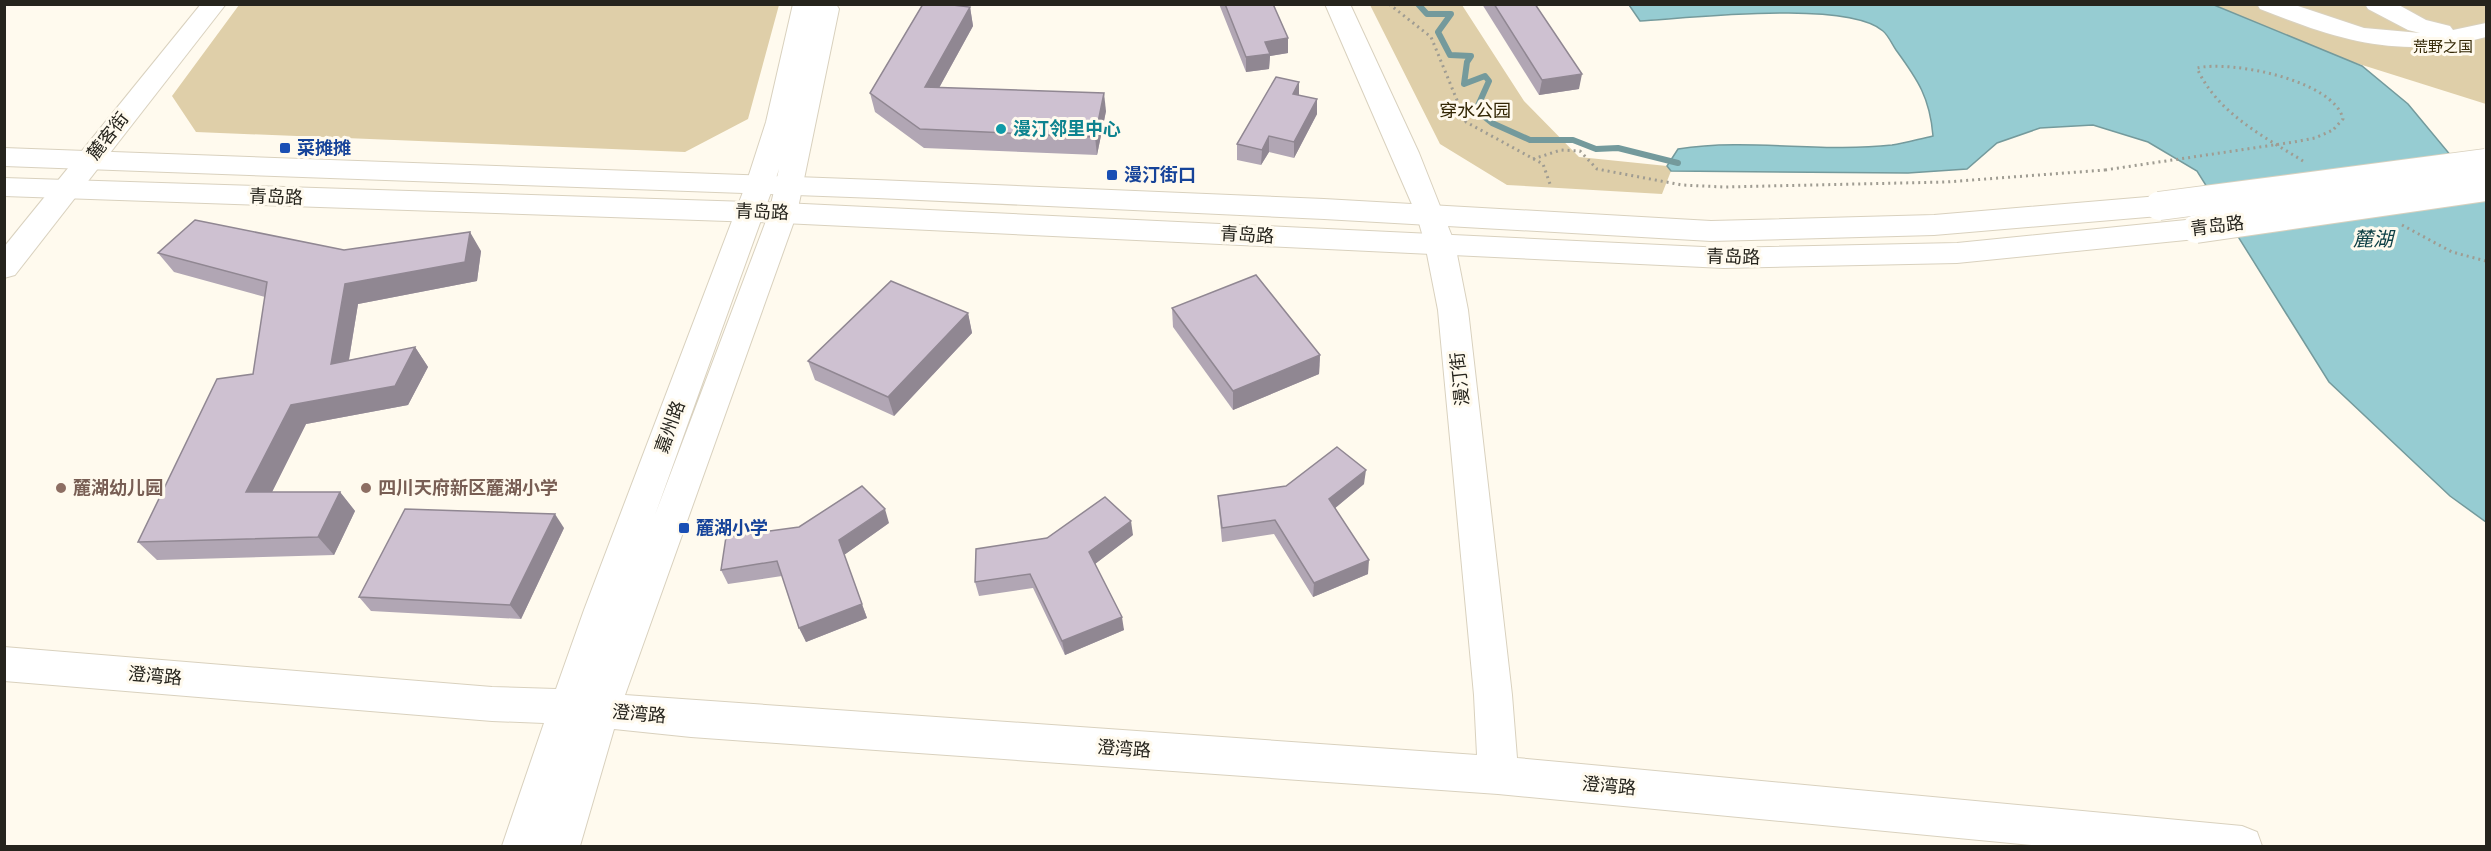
<svg xmlns="http://www.w3.org/2000/svg" width="2491" height="851" viewBox="0 0 2491 851" font-family="Lato,'Noto Sans SC',sans-serif">
  <rect width="100%" height="100%" fill="#fffaee"/>
  <g fill="#dfcfa9">
    <polygon points="239,5 239,4 779,5 748,119 685,152 196,132 172,96"/>
    <polygon points="1370,5 1462,5 1524,101 1579,157 1667,166 1671,171 1662,194 1507,185 1440,144"/>
    <polygon points="2214,5 2486,5 2486,104 2340,58"/>
  </g>
  <path fill="#96ccd2" stroke="#749a9c" stroke-width="1.5" d="M1629 5H2214L2362 66 2408 104 2486 198V522L2450 496 2329 382 2197 171 2148 142 2093 125 2040 128 1997 143 1967 169 1908 173 1671 171 1667 166 1678 149C1748 138 1821 153 1892 145 1905 143 1919 139 1933 136 1930 98 1918 80 1896 50 1892 44 1888 35 1883 31 1847 0 1691 18 1640 21Z"/>
  <g fill="none" stroke-linecap="round" stroke-linejoin="round">
    <polyline stroke="#749a9c" stroke-width="6" points="1418,4 1427,14 1451,14 1438,32 1450,55 1471,56 1467,62 1464,84 1485,76 1489,81 1476,110 1492,123 1530,140 1573,140 1596,149 1618,148 1678,163"/>
    <defs>
      <g id="minor">
        <polygon points="201,4 226,4 15,275 4,278 4,247"/>
        <path d="M793 4H836L839 9 797 213 625 695 1477 755 1474 695 1438 310 1425 244 1417 216 1325 4H1350L1419 153 1455 244 1468 310 1512 695 1517 758 2242 826 2257 832 2262 846H2043L1498 794 691 737 614 729 580 846H502L544 723 492 721 4 681V647L492 687 556 689 584 610 746 184 766 122ZM779 169 769 213 655 515 774 184Z"/>
        <path d="M2257 4H2292L2364 28 2420 33 2408 30 2368 9 2365 4H2397L2426 20 2450 26 2453 30 2486 23V37C2398 59 2343 42 2260 9Z"/>
      </g>
      <g id="major">
        <polygon points="4,148 877,180 1324,199 1711,221 1934,215 2159,196 2169,199 2173,206 2169,213 2159,216 1934,235 1711,241 1324,219 877,198 4,166"/>
        <polygon points="4,178 783,203 1724,248 1957,243 2196,219 2206,222 2211,229 2206,236 2196,239 1957,263 1724,268 783,223 4,196"/>
      </g>
    </defs>
    <use href="#minor" stroke="#d9d1be" stroke-width="2"/>
    <use href="#major" stroke="#d9d1be" stroke-width="2"/>
    <g stroke="#9f9c92" stroke-width="3" stroke-dasharray="2 4" stroke-linecap="butt">
      <polyline points="1389,4 1431,37 1466,122 1543,164 1551,187"/>
      <polyline points="1533,159 1561,150 1580,151 1597,169 1682,185 1724,187 1946,182 2105,170"/>
      <path d="M2303 161C2263 136 2217 113 2197 68 2230 60 2334 80 2343 119L2333 130"/>
      <polyline points="2402,225 2452,252 2486,261"/>
    </g>
    <use href="#minor" fill="#fff" fill-rule="evenodd"/>
    <use href="#major" fill="#fff" fill-rule="evenodd"/>
    <defs>
      <g id="major-bridge">
        <polyline points="2159,206 2486,163"/>
        <polyline points="2196,229 2486,187"/>
      </g>
    </defs>
    <use href="#major-bridge" stroke="#d9d1be" stroke-width="30" stroke-linecap="butt"/>
    <polyline stroke="#9f9c92" stroke-width="3" stroke-dasharray="2 4" stroke-linecap="butt" points="2105,170 2294,142 2315,138 2333,130"/>
    <use href="#major-bridge" stroke="#fff" stroke-width="28"/>
  </g>
  <g fill="#b1a6b4">
    <polygon points="1219,4 1273,4 1288,53 1270,56 1269,69 1246,72"/>
    <polygon points="1482,4 1535,4 1579,89 1539,95"/>
    <polygon points="970,7 973,26 939,88 1106,111 1097,155 924,148 875,112 870,93"/>
    <polygon points="1299,82 1299,95 1317,114 1294,158 1269,152 1261,165 1237,160 1237,144"/>
    <polygon points="344,250 481,251 477,281 358,304 349,360 415,347 428,367 408,405 306,424 272,492 340,492 355,511 334,555 157,560 138,542 253,374 265,297 174,272 158,253"/>
    <polygon points="1172,308 1320,355 1319,374 1233,410 1173,327"/>
    <polygon points="968,313 972,333 894,416 815,380 808,361"/>
    <polygon points="1364,484 1335,508 1368,574 1313,597 1274,534 1222,542 1219,510 1218,496"/>
    <polygon points="889,523 844,555 867,618 806,642 782,576 728,584 721,570"/>
    <polygon points="564,528 521,619 371,611 359,597"/>
    <polygon points="1133,535 1095,564 1124,630 1065,655 1033,588 979,596 975,582"/>
  </g>
  <g fill="#908792">
    <polygon points="970,7 973,26 929,106 925,87"/>
    <polygon points="1288,38 1288,53 1270,56 1269,69 1246,72 1246,57 1265,42"/>
    <polygon points="1582,74 1579,89 1539,95 1542,80"/>
    <polygon points="1299,82 1299,97 1293,94"/>
    <polygon points="1104,93 1106,111 1097,155 1095,137"/>
    <polygon points="1317,99 1317,114 1294,158 1294,142"/>
    <polygon points="1269,136 1269,152 1261,165 1262,150"/>
    <polygon points="470,232 481,251 477,281 358,304 345,383 331,364 345,284"/>
    <polygon points="968,313 972,333 894,416 888,397"/>
    <polygon points="415,347 428,367 408,405 306,424 263,510 246,492 291,405"/>
    <polygon points="1320,355 1319,374 1233,410 1233,391"/>
    <polygon points="1366,470 1364,484 1328,514 1329,499"/>
    <polygon points="340,492 355,511 334,555 318,537"/>
    <polygon points="885,509 889,523 844,555 867,618 806,642 799,628 839,540"/>
    <polygon points="555,514 564,528 521,619 510,605"/>
    <polygon points="1131,521 1133,535 1091,567 1089,552"/>
    <polygon points="1369,560 1368,574 1313,597 1314,583"/>
    <polygon points="1122,617 1124,630 1065,655 1062,641"/>
  </g>
  <g fill="#cec1d1" stroke="#908792" stroke-width="1.5">
    <polygon points="923,4 944,4 970,7 925,87 1104,93 1095,137 920,129 870,93"/>
    <polygon points="1225,4 1273,4 1288,38 1265,42 1270,54 1246,57"/>
    <polygon points="1494,4 1535,4 1582,74 1542,80"/>
    <polygon points="1276,77 1299,82 1293,94 1317,99 1294,142 1269,136 1262,150 1237,144"/>
    <polygon points="195,220 344,250 470,232 465,262 345,284 331,364 415,347 395,386 291,405 246,492 340,492 318,537 138,542 217,379 253,374 267,282 158,253"/>
    <polygon points="1256,275 1320,355 1233,391 1172,308"/>
    <polygon points="891,281 968,313 888,397 808,361"/>
    <polygon points="1337,447 1366,470 1329,499 1369,560 1314,583 1275,520 1222,528 1218,496 1286,486"/>
    <polygon points="862,486 885,509 839,540 862,604 799,628 777,561 721,570 726,537 799,527"/>
    <polygon points="1105,497 1131,521 1089,552 1122,617 1062,641 1030,574 975,582 976,549 1047,538"/>
    <polygon points="405,509 555,514 510,605 359,597"/>
  </g>
  <circle fill="#0f9aa8" stroke="#fffaee" stroke-width="2" cx="1001" cy="129" r="6"/>
  <g fill="#1a4fb4" stroke="#fffaee" stroke-width="2">
    <rect x="279" y="142" width="12" height="12" rx="3"/>
    <rect x="1106" y="169" width="12" height="12" rx="3"/>
    <rect x="678" y="522" width="12" height="12" rx="3"/>
  </g>
  <g fill="#8d6e63" stroke="#fffaee" stroke-width="2">
    <circle cx="61" cy="488" r="6"/>
    <circle cx="366" cy="488" r="6"/>
  </g>
  <g text-anchor="middle" stroke-width="6" stroke-linejoin="round" paint-order="stroke">
    <g font-size="15" fill="#332705" stroke="#fffaee">
      <text x="2443" y="52">荒野之国</text>
    </g>
    <g font-size="18" fill="#332705" stroke="#fffaee">
      <text x="1475" y="117">穿水公园</text>
    </g>
    <g font-size="18" font-weight="bold" fill="#0d838f" stroke="#fffaee" text-anchor="start">
      <text x="1013" y="135">漫汀邻里中心</text>
    </g>
    <g font-size="18" fill="#26241d" stroke="#fffaee">
      <text transform="translate(108 136) rotate(-52)" y="6">麓客街</text>
      <text transform="translate(276 197) rotate(2)" y="6">青岛路</text>
      <text transform="translate(762 212) rotate(2)" y="6">青岛路</text>
      <text transform="translate(2217 226) rotate(-7)" y="6">青岛路</text>
      <text transform="translate(1247 235) rotate(3)" y="6">青岛路</text>
      <text transform="translate(1733 257) rotate(1)" y="6">青岛路</text>
      <text transform="translate(1460 379) rotate(-96)" y="6">漫汀街</text>
      <text transform="translate(670 427) rotate(-70)" y="6">嘉州路</text>
      <text transform="translate(155 676) rotate(5)" y="6">澄湾路</text>
      <text transform="translate(639 714) rotate(5)" y="6">澄湾路</text>
      <text transform="translate(1124 749) rotate(4)" y="6">澄湾路</text>
      <text transform="translate(1609 786) rotate(5)" y="6">澄湾路</text>
    </g>
    <g font-size="18" font-weight="bold" fill="#164399" stroke="#fffaee" text-anchor="start">
      <text x="297" y="154">菜摊摊</text>
      <text x="1124" y="181">漫汀街口</text>
      <text x="696" y="534">麓湖小学</text>
    </g>
    <g font-size="18" font-weight="bold" fill="#785e54" stroke="#fffaee" text-anchor="start">
      <text x="73" y="494">麓湖幼儿园</text>
      <text x="378" y="494">四川天府新区麓湖小学</text>
    </g>
    <g font-size="20" font-style="italic" fill="#0e4046" stroke="#fffaee">
      <text x="2373" y="246">麓湖</text>
    </g>
  </g>
  <rect width="2491" height="851" fill="none" stroke="#26241d" stroke-width="12"/>
</svg>
